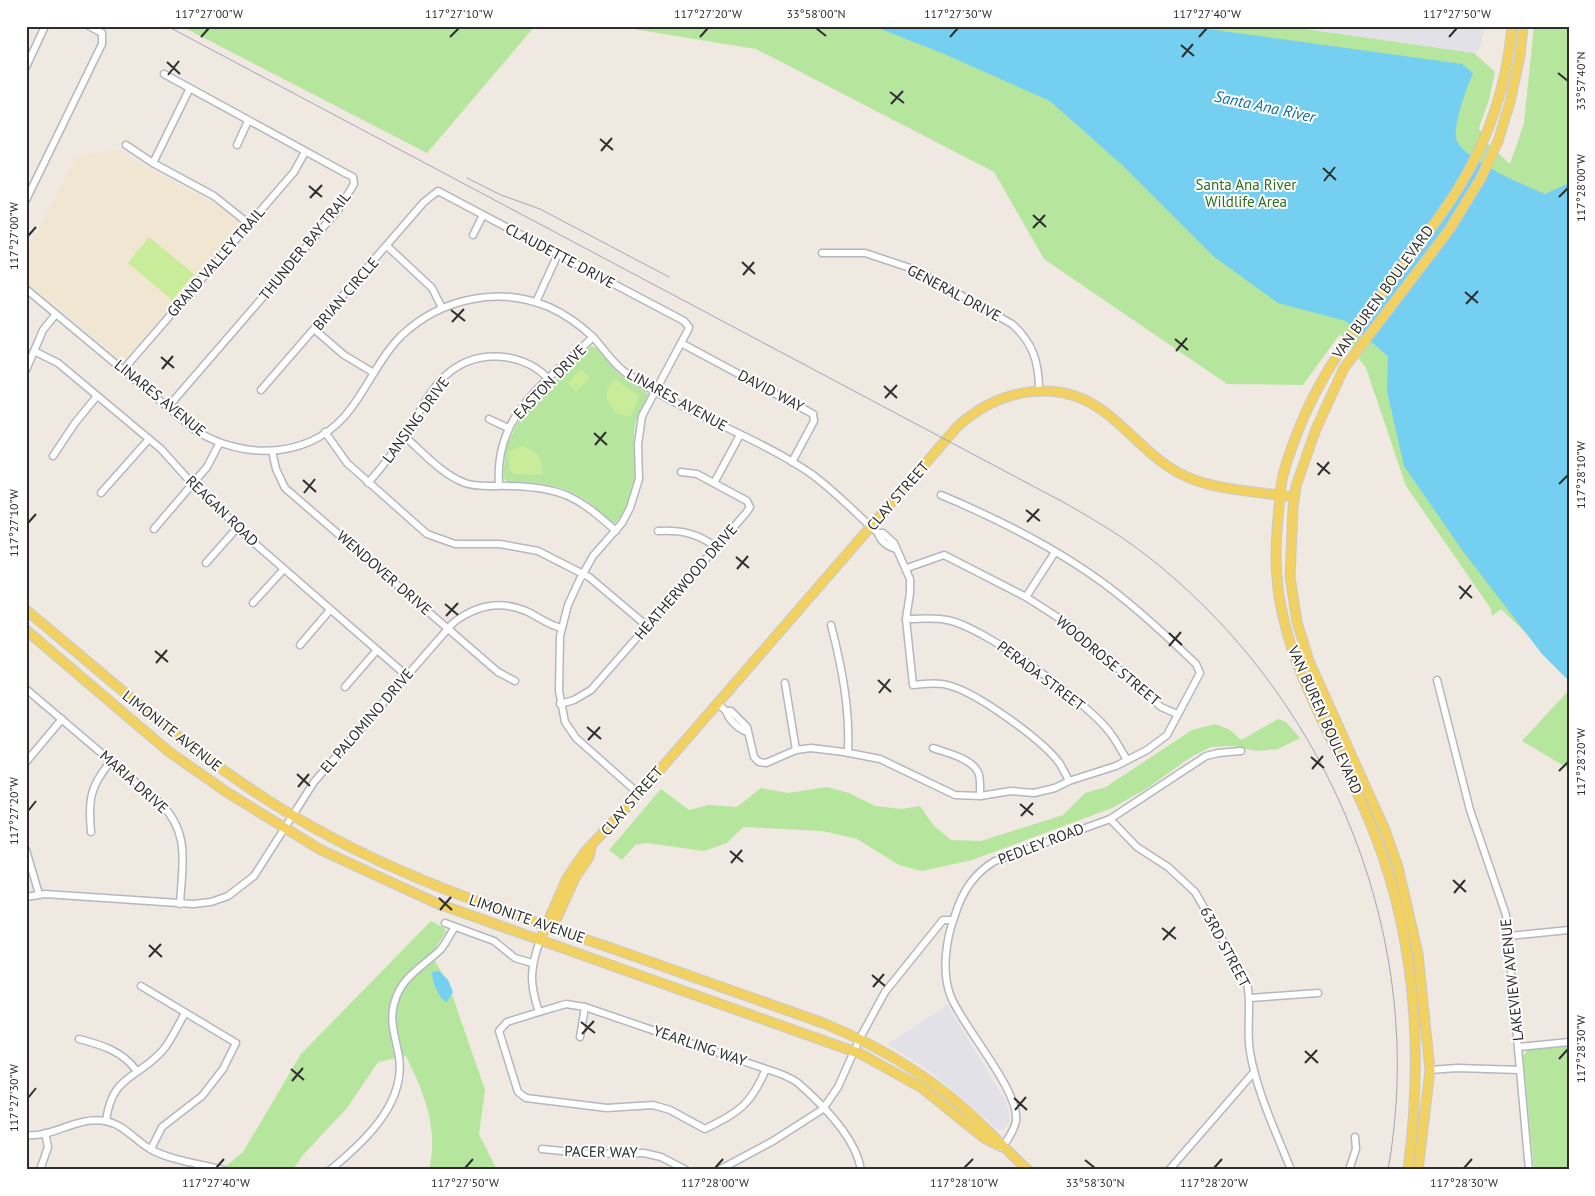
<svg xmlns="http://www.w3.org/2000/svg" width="1595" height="1196" viewBox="0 0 1595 1196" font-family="'PT Sans',sans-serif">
  <rect width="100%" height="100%" fill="#efe9e1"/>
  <g fill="#e3e1e8">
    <polygon points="1284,26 1485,26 1480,48 1474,53"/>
    <polygon points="947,1005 1006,1102 1010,1119 1006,1128 999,1130 932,1073 888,1044"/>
  </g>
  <polygon fill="#f0e6d1" points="119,149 123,155 215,204 238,221 238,229 127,357 120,359 26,281 26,255 76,157"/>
  <g fill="#b6e59e">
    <polygon points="181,26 535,26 427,153"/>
    <polygon points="615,26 1284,26 1474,53 1495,72 1489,100 1479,128 1489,145 1510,164 1524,123 1534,26 1569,26 1569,674 1501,609 1492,616 1491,609 1406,486 1366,368 1340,334 1303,385 1227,384 1044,259 994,172 756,49"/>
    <path d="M591 346 596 348 619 374 646 391 648 395 636 421 634 433 636 461 634 485 628 504 621 517 615 523C605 519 596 507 587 501 562 484 537 482 508 482L503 478 506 447 521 415Z"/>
    <polygon points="1569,690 1569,769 1522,741"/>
    <polygon points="1278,719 1286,722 1300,738 1278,749 1256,751 1232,746 1211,747 1191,757 1146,789 1112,808 972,860 922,871 899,865 857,839 823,831 743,827 727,843 704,851 647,843 635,845 622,860 609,850 661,789 689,810 709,805 737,807 761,788 788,793 827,787 849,793 875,806 902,809 920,806 934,826 951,840 981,841 1063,815 1085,793 1106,787 1192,730 1215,724 1230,730 1241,740"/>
    <path d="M431 921 444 928 446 932 436 947 435 961 448 983 485 1090 479 1134 497 1170H429C439 1128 424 1093 406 1056L378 1062 347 1108 303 1155 293 1170H221L243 1152 301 1054Z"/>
    <polygon points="1569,1045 1569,1170 1534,1170 1523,1056 1529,1048"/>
  </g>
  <g fill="#c9ec9a">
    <polygon points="149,237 194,274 172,300 128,263"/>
    <polygon points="581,369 590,378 576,392 567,383"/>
    <polygon points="614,379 637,394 638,400 631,416 616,414 607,400 607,391"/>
    <path d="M522 446C536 450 544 459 542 475L514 474 510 471 508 452Z"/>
  </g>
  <g fill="#75cff0">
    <path d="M873 26H1186L1462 64 1473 73C1467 87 1454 122 1456 137 1458 158 1526 186 1545 194L1569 183V681L1542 654 1462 550 1404 466 1387 391 1388 356 1346 321 1278 303 1213 256 1122 165 1050 101 942 53Z"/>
    <path d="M439 971 448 980 453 992 447 1002C439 1000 432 981 432 972Z"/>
  </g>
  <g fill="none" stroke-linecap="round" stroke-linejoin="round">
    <defs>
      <g id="minor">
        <polyline points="26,67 45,26"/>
        <polyline points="164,74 347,174 353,177 354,184 338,210 168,407"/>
        <polyline points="126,145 153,163 214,196 249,224"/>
        <polyline points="237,145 248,121"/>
        <polyline points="153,163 189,90"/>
        <polyline points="26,200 102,44 102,33 89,26"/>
        <polyline points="473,235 483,215"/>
        <polyline points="387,246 432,288 442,308"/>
        <path d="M822 253H865L916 270 1012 324C1033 343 1039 362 1039 390"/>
        <path d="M26 289 195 430C245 462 315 459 352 407 369 384 381 356 401 336 421 317 446 304 473 299 498 294 525 297 549 307 565 314 580 325 593 337 604 349 612 363 626 373 681 412 754 435 810 473 831 488 852 509 871 527L878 533H883L894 543 910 579V593L906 619 913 685C926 684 938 682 951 686 978 694 1043 740 1060 764 1063 769 1066 775 1069 781"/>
        <polyline points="536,302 558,254"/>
        <polyline points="315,330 344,355 374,373"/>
        <polyline points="681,343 813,414 814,421 792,462"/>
        <polyline points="34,351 58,363 161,449 188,479 221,509 237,528 407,676"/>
        <polyline points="26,370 43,330 56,314"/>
        <polyline points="123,370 294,172 305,152"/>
        <polyline points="261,390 424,202 438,191 684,321 689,327 688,330 642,416 638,444 639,479 630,508 622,523 593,556 579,581 568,605 560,636 559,691 565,722 576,738 639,794"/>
        <polyline points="489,419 508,428"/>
        <polyline points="325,432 347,463 427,534 455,544 500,544 538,551 589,577 647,626"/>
        <path d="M404 436C423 452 441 474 465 483 478 488 496 485 510 486 562 487 578 497 616 531"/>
        <polyline points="272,451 276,469 285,488 498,672 515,681"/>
        <polyline points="53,456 75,423 97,396"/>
        <path d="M368 483C385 464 399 445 412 424 422 408 431 389 445 376 475 348 521 351 549 379"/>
        <polyline points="714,483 740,435"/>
        <path d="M499 485C494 413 546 383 593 337"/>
        <polyline points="101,493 149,439"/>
        <polyline points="154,529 207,467 219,444"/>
        <path d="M658 531C681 530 697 533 716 547"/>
        <path d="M878 533C880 541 888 547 896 549"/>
        <polyline points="206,563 237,528"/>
        <polyline points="907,568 944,555 1026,597 1068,624 1161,707 1177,714"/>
        <polyline points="1026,597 1055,552"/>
        <polyline points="253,603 284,569"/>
        <path d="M906 619C919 619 934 617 947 620 983 626 1090 704 1111 734 1117 742 1122 752 1127 760"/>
        <path d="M831 625C842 668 850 708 848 753"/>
        <polyline points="300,645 330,610"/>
        <polyline points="1437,680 1470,810 1506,915 1529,1170"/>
        <polyline points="785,683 796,750"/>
        <polyline points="345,687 377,650"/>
        <path d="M26 689 160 803C191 833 182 865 180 904"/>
        <path d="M717 703 726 711H731L747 727 754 757 759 762 766 763 796 750 811 748 844 752 880 759 955 795 980 796 1011 791 1034 793 1055 788 1069 781 1116 766 1147 750 1167 735 1200 673 1196 664C1173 642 1150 620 1125 600 1071 555 1005 522 941 495"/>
        <polyline points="560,704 574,700 591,690 746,513 750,507 747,501 697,474 681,472"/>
        <path d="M726 711C728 719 739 730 748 732"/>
        <path d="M933 748C947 753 971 758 978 772 981 778 980 789 980 796"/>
        <polyline points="26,762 62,719"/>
        <path d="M1110 819 1137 847 1168 867 1195 892 1247 983C1252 1006 1246 1029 1250 1052 1257 1093 1276 1132 1291 1170"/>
        <path d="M91 832C88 800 90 786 111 761"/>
        <polyline points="26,850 39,894"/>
        <path d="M26 897 45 894 193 904 211 902 228 896 254 876 314 782 453 623C475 606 500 600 526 611 539 617 548 625 562 628"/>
        <polyline points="445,923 494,941 515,958 532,963"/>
        <polyline points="1509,936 1569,930"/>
        <polyline points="141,986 236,1043 223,1069 202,1096 162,1127 151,1149"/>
        <polyline points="1250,998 1318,993"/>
        <path d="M539 1012C529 983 530 969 540 940"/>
        <polyline points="580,1037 585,1007"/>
        <path d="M79 1039C102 1045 122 1051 136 1070"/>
        <polyline points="1519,1047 1569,1042"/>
        <path d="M766 1069C750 1106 740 1111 705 1129L670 1110 653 1105 607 1108 526 1098 518 1092 499 1031 507 1022 539 1012 566 1004 585 1007 766 1069C776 1072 789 1076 798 1083 822 1104 856 1137 861 1170"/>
        <polyline points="1430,1070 1457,1068 1520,1070"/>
        <path d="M106 1121C112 1074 138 1079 163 1050 172 1039 178 1025 185 1013"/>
        <path d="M26 1135C53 1138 77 1116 105 1121 123 1124 135 1140 150 1149 172 1161 201 1164 224 1170"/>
        <path d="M1002 1148C1008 1139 1014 1131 1016 1121 1020 1091 963 1027 951 997 941 972 946 939 955 915 962 892 974 873 995 861L1110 819 1206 756 1218 753 1241 751"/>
        <polyline points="542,1149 592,1154 644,1153 661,1157 686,1170"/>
        <polyline points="40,1170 48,1147 45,1133"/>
        <path d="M330 1170C363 1143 406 1104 399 1057 396 1039 389 1021 394 1004 401 976 423 967 441 949 446 943 450 934 455 927"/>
        <polyline points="719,1170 773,1141 823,1109 838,1087 860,1038 885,992 943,920 953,920"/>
        <polyline points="1169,1170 1254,1072"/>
        <polyline points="1349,1170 1356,1149 1355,1137"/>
      </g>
      <g id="major">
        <path d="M26 610C115 683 197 760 297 818 395 876 501 911 608 947 680 972 752 998 823 1023 882 1047 939 1082 984 1127 999 1141 1012 1156 1028 1170"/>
        <polyline points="26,630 168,751 228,793 321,850 436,903 861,1054 922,1088 984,1138 998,1145"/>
        <polyline points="547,926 556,920 575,878 589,857 591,848"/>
        <path d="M540 940 567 878 584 853 639 794 957 427C998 389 1059 376 1106 413 1131 432 1151 458 1179 473 1209 490 1259 492 1294 497"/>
        <path d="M1408 1170C1423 1056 1417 943 1375 835 1344 753 1289 677 1278 588 1274 557 1277 527 1280 496 1281 475 1289 455 1296 436 1331 341 1405 273 1458 189 1489 139 1507 85 1512 26"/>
        <polyline points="1418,1170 1430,1070 1418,954 1398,867 1385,830 1309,661 1297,622 1290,577 1293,508 1296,486 1316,429 1344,368 1449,230 1481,178 1498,141 1510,102 1520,56 1523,26"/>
      </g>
    </defs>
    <use href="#minor" stroke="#b4b7c1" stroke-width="9"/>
    <use href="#major" stroke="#c9c9c9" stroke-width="11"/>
    <use href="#minor" stroke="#fff" stroke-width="6"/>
    <use href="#major" stroke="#f2d163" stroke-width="9"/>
    <g stroke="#a3a6b8" stroke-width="1">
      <path d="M167 26 1063 502C1095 520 1127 539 1156 563 1333 706 1429 944 1388 1170"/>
      <polyline points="467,178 501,195 540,209 669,277"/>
    </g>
  </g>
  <path fill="none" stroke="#2e2e2e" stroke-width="2" d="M816 28 826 36M201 37 209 28M450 37 459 28M700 37 708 28M950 37 958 28M1199 37 1207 28M1449 37 1457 28M1181 45 1194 56M1182 57 1193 44M167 62 180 74M1558 73 1568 81M168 75 179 61M890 92 904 103M891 104 903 91M600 139 613 150M601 151 612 138M1323 168 1336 180M1324 181 1335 167M309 186 322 197M1559 197 1568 188M310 198 322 185M1033 215 1046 227M1033 228 1045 215M28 236 36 227M742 262 755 274M743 275 754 262M1465 292 1478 303M1466 304 1478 291M451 310 465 321M452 322 464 309M1175 339 1188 350M1176 351 1187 338M161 357 174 368M162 369 173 356M884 386 897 398M885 398 897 385M594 433 607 445M595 445 606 432M1317 463 1330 474M1318 475 1329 462M303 480 316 492M1559 484 1568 475M304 493 315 479M1026 510 1040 521M1027 522 1039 509M28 523 36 514M736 557 749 568M737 569 748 556M1459 586 1472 598M1460 599 1471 585M445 604 458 615M446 616 458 603M1169 633 1182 645M1169 646 1181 632M155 651 168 662M156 663 167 650M878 680 891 692M879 693 890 679M587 727 601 739M588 740 600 727M1311 757 1324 768M1312 769 1323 756M1559 771 1568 762M297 774 310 786M298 787 309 774M1020 804 1033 815M28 811 36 801M1021 816 1033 803M730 851 743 862M731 863 742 850M1453 880 1466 892M1454 893 1465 880M439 898 452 910M440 910 451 897M1162 928 1176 939M1163 940 1175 927M149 945 162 957M149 957 161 944M872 975 885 986M873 987 884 974M581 1022 595 1033M582 1034 594 1021M1305 1051 1318 1063M1559 1059 1568 1049M1305 1063 1317 1050M291 1069 304 1080M292 1081 303 1068M28 1098 36 1088M1014 1098 1027 1110M1015 1110 1026 1097M1085 1160 1095 1168M216 1168 224 1159M465 1168 473 1159M715 1168 723 1159M964 1168 973 1159M1214 1168 1222 1159M1464 1168 1472 1159"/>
  <g text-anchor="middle" stroke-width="4" stroke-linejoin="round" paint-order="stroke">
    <g font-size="15" fill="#2c6e1b" stroke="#fff">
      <text x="1246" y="190">Santa Ana River<tspan x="1246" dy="17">Wildlife Area</tspan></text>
    </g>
    <g font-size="15" fill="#2e2e2e" stroke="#fff">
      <text transform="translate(305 246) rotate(-51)" y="5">THUNDER BAY TRAIL</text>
      <text transform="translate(560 256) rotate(28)" y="5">CLAUDETTE DRIVE</text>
      <text transform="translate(216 262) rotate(-49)" y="5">GRAND VALLEY TRAIL</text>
      <text transform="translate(1383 292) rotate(-54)" y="5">VAN BUREN BOULEVARD</text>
      <text transform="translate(954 293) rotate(28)" y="5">GENERAL DRIVE</text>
      <text transform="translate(346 294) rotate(-49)" y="5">BRIAN CIRCLE</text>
      <text transform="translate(550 382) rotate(-46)" y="5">EASTON DRIVE</text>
      <text transform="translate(771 391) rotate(28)" y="5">DAVID WAY</text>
      <text transform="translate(160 398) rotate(39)" y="5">LINARES AVENUE</text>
      <text transform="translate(677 400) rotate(29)" y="5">LINARES AVENUE</text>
      <text transform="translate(416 420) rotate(-54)" y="5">LANSING DRIVE</text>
      <text transform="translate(898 496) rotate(-49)" y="5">CLAY STREET</text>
      <text transform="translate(222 511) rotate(44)" y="5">REAGAN ROAD</text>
      <text transform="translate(384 573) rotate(41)" y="5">WENDOVER DRIVE</text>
      <text transform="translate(686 582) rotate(-49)" y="5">HEATHERWOOD DRIVE</text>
      <text transform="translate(1108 661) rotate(40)" y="5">WOODROSE STREET</text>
      <text transform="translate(1041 676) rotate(37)" y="5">PERADA STREET</text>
      <text transform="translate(1325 720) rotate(66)" y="5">VAN BUREN BOULEVARD</text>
      <text transform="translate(367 721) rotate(-49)" y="5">EL PALOMINO DRIVE</text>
      <text transform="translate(172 731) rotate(38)" y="5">LIMONITE AVENUE</text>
      <text transform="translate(134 782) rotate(42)" y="5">MARIA DRIVE</text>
      <text transform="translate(632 801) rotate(-49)" y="5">CLAY STREET</text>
      <text transform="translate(1041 844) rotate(-21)" y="5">PEDLEY ROAD</text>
      <text transform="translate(527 919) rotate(19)" y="5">LIMONITE AVENUE</text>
      <text transform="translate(1225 947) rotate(62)" y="5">63RD STREET</text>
      <text transform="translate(1512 980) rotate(-96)" y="5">LAKEVIEW AVENUE</text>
      <text transform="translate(700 1046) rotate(19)" y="5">YEARLING WAY</text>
      <text transform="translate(601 1152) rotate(1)" y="5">PACER WAY</text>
    </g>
    <g font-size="16" font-style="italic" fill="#0d6fa3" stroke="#fff">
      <text transform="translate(1265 106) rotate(12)" y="6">Santa Ana River</text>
    </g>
  </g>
  <rect width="1595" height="1196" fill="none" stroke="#ffffff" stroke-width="55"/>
  <rect x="28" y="28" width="1540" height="1140" fill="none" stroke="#2e2e2e" stroke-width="2"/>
  <g font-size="12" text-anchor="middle" fill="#2e2e2e">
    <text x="209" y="18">117°27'00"W</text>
    <text x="459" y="18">117°27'10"W</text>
    <text x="708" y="18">117°27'20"W</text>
    <text x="816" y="18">33°58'00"N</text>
    <text x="958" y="18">117°27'30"W</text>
    <text x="1207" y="18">117°27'40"W</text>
    <text x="1457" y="18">117°27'50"W</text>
    <text transform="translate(1581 81) rotate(-90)" y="4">33°57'40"N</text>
    <text transform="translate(1581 188) rotate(-90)" y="4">117°28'00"W</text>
    <text transform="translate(14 236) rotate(-90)" y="4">117°27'00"W</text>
    <text transform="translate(1581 475) rotate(-90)" y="4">117°28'10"W</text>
    <text transform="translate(14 523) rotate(-90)" y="4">117°27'10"W</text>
    <text transform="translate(1581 762) rotate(-90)" y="4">117°28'20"W</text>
    <text transform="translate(14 811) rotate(-90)" y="4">117°27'20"W</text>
    <text transform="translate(1581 1049) rotate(-90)" y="4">117°28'30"W</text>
    <text transform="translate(14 1098) rotate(-90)" y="4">117°27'30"W</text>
    <text x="216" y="1187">117°27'40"W</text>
    <text x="465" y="1187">117°27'50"W</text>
    <text x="715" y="1187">117°28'00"W</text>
    <text x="964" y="1187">117°28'10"W</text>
    <text x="1095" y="1187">33°58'30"N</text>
    <text x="1214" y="1187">117°28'20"W</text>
    <text x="1464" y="1187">117°28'30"W</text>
  </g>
</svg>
